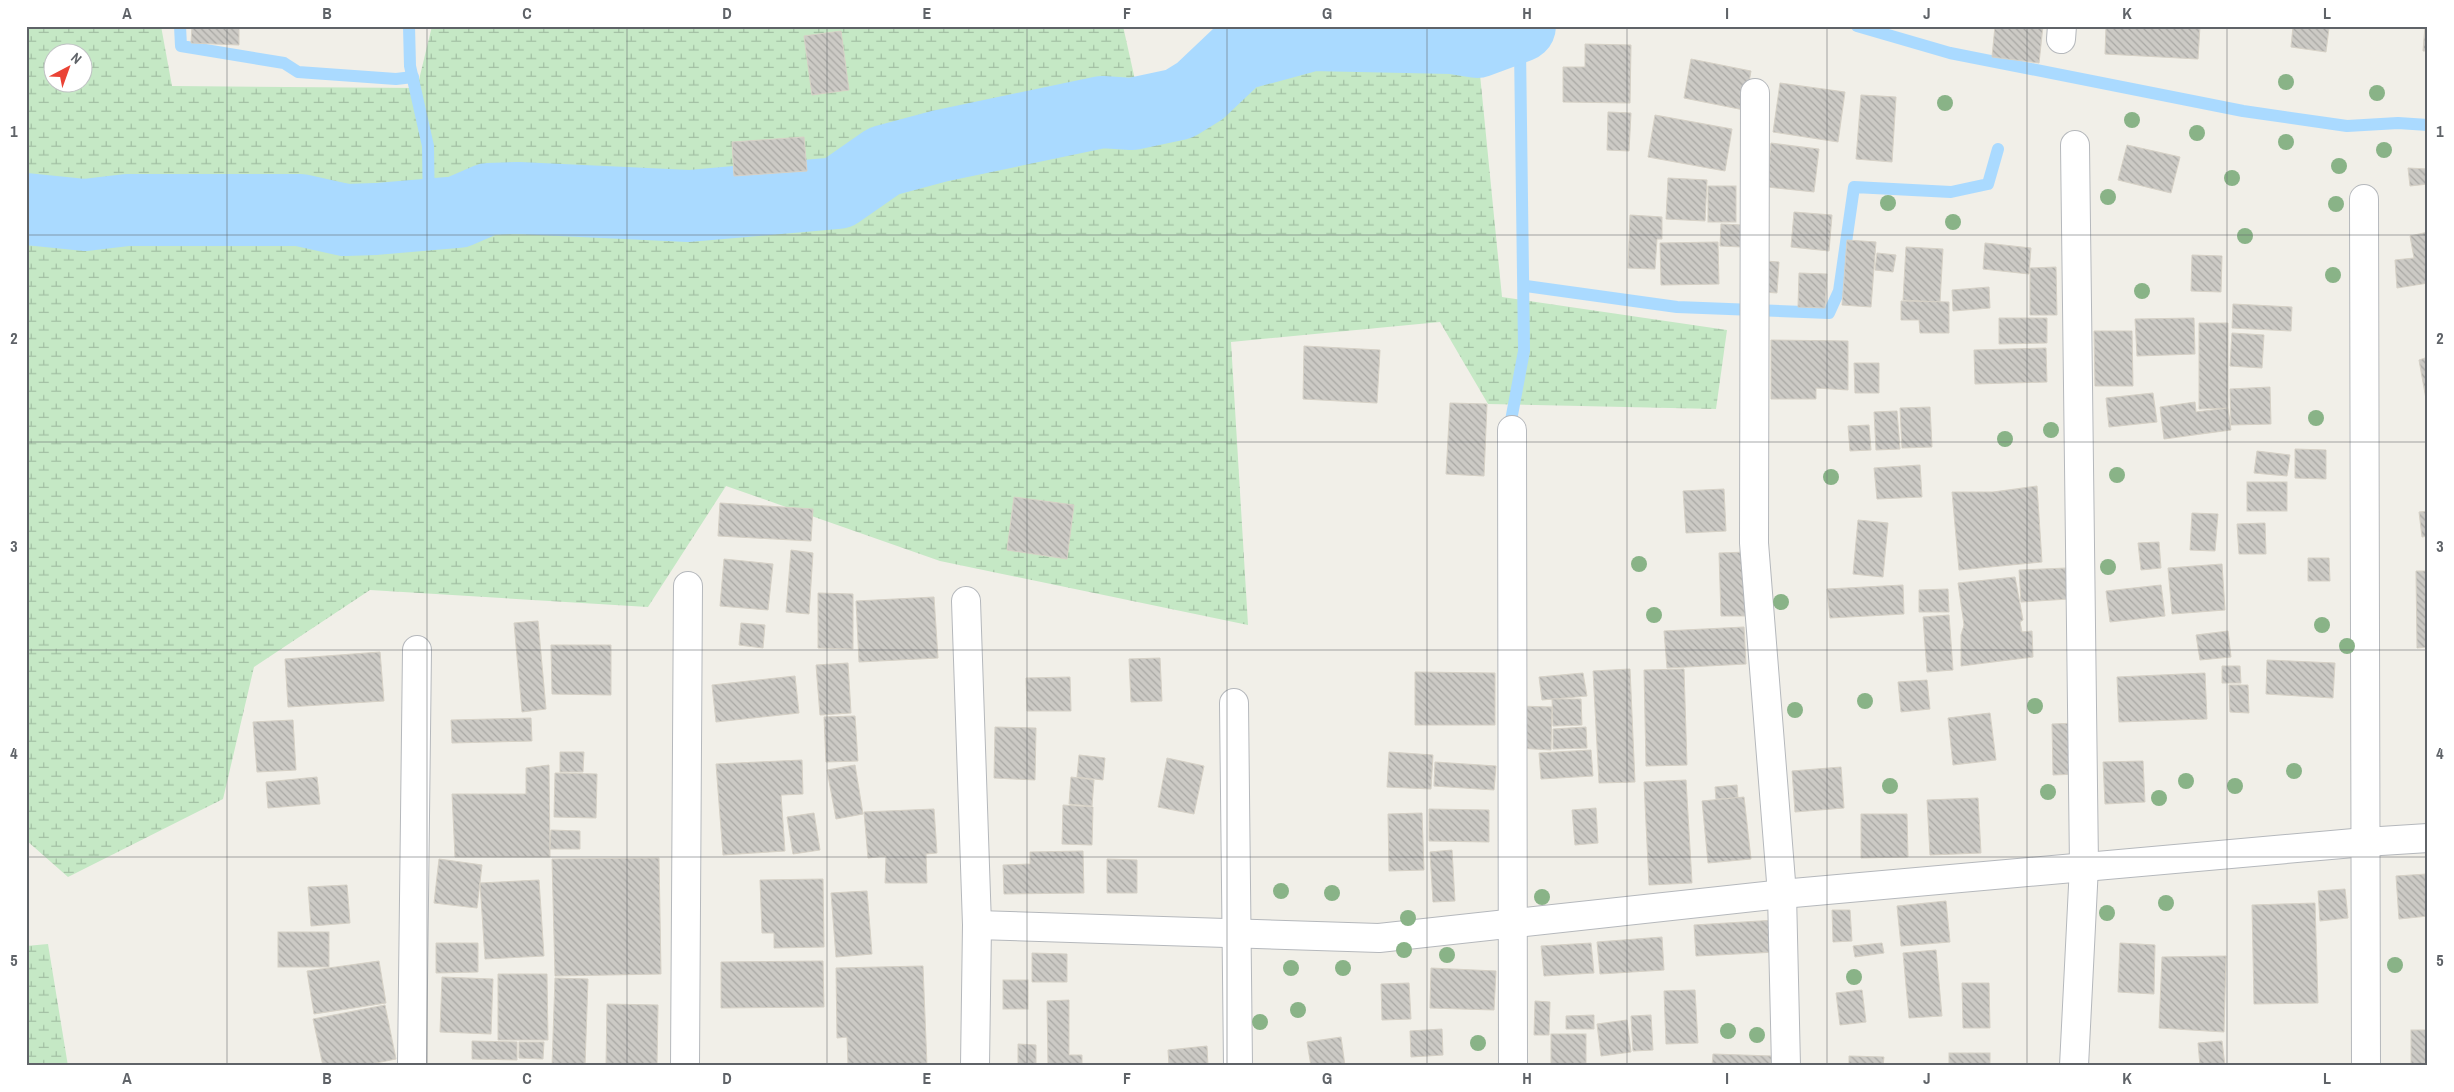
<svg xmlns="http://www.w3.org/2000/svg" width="2454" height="1092" viewBox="0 0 2454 1092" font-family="'Archivo Narrow',sans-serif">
  <defs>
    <pattern id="wetland-marsh" width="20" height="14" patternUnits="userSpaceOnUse" patternTransform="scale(1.25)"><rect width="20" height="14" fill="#c5e8c5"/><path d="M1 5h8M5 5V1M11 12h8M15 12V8" fill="none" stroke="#a3c0a4"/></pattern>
    <pattern id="building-back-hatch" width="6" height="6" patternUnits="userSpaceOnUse" patternTransform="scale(1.25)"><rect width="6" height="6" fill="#cccac5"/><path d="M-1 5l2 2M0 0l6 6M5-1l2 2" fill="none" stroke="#a9a8a4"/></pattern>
  </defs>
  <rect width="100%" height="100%" fill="#f1efe8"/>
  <g fill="url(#wetland-marsh)" fill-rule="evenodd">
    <path d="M26 26H161L172 86 417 88 432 26H1123L1137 89 1476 34 1502 297 1727 330 1716 409 1488 404 1440 322 1231 342 1248 625 940 561 726 486 648 607 370 590 254 667 223 799 68 877 26 840ZM52 52H82V82H52Z"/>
    <polygon points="48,944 68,1066 26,1066 26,946"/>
  </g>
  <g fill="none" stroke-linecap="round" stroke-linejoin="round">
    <g stroke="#aadaff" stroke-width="12">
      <polyline points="180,26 181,46 284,63 298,72 396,79 413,77"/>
      <polyline points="409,26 410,66 428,146 429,215"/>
      <polyline points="1857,26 1950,53 2243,111 2347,126 2398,123 2428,125"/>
      <polyline points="1526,286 1677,307 1829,313 1839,291 1854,187 1951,192 1988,184 1998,149"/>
      <polyline points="1509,431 1524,351 1520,48"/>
    </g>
    <polyline stroke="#aadaff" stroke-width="72" points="26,209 85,215 127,210 300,210 345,220 376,219 458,212 488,199 518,198 689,206 838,193 884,161 940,146 1102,112 1132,114 1179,104 1200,91 1238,55 1312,35 1452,38 1477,42 1520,26"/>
  </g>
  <g fill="url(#building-back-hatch)" stroke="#d6d1c6">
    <polygon points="192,26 239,26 239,45 191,43"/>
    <polygon points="1995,26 2043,26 2039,63 1992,57"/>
    <polygon points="2106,26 2200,26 2198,59 2105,54"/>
    <polygon points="2293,26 2329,28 2326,52 2291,47"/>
    <polygon points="2425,26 2428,26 2428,51 2423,51"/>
    <polygon points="841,31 849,90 812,95 804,36"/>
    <polygon points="1585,44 1631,45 1630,103 1563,102 1563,67 1585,67"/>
    <polygon points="1691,59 1751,71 1744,110 1684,98"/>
    <polygon points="1780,83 1845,92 1838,142 1773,132"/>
    <polygon points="1861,95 1896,97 1892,162 1856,159"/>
    <polygon points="1608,112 1631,113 1629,151 1607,150"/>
    <polygon points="1655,115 1732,129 1725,171 1648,157"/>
    <polygon points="804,137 807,171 734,176 732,142"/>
    <polygon points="1771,143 1819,149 1814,192 1767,187"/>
    <polygon points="2127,145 2180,157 2171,193 2118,180"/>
    <polygon points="2408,168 2428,169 2428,184 2410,186"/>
    <polygon points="1668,178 1707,180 1705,221 1666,219"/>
    <rect x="1708" y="186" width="28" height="36"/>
    <polygon points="1794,212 1832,215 1829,251 1791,247"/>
    <polygon points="1630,215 1662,217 1662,239 1657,239 1655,269 1628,268"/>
    <polygon points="1721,224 1743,225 1742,247 1720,246"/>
    <polygon points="2428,232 2428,283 2397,288 2395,260 2414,258 2410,236"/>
    <polygon points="1847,240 1876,242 1871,307 1842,305"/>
    <polygon points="1718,242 1719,284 1661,285 1660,243"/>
    <polygon points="1985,243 2031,248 2029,274 1983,269"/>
    <polygon points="1906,247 1943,249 1940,302 1903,300"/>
    <polygon points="1877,253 1896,255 1893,272 1875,270"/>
    <polygon points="2192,255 2222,256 2221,292 2191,291"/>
    <polygon points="1752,260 1779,262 1777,293 1750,291"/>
    <polygon points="2056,267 2057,315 2030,315 2030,268"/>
    <polygon points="1799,273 1827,274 1825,308 1798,307"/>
    <polygon points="1989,287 1990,308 1953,311 1952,290"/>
    <polygon points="1901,301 1949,302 1949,333 1920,333 1919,320 1901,320"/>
    <polygon points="2233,304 2292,307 2291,331 2232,328"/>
    <polygon points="1999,318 2047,318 2047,343 1999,344"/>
    <polygon points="2194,318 2195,354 2137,356 2135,319"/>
    <polygon points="2199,323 2228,323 2228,408 2199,409"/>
    <polygon points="2094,331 2132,331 2133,386 2095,386"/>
    <polygon points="2232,333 2264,335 2262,368 2230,366"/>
    <polygon points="1771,340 1848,341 1848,390 1816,388 1816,399 1771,399"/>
    <polygon points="1304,346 1380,350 1377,403 1303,399"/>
    <polygon points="2046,348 2047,382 1975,384 1974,350"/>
    <polygon points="2428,357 2428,399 2426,399 2419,360"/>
    <polygon points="1854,363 1879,363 1879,393 1855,393"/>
    <polygon points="2270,387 2271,424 2231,425 2230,389"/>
    <polygon points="2153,393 2157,422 2109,427 2106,398"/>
    <polygon points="2195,402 2196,412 2228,408 2231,430 2164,439 2160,407"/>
    <polygon points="1450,403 1487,404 1484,476 1446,474"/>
    <polygon points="1930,407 1932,447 1902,448 1900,408"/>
    <polygon points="1897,411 1900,449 1876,450 1874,412"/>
    <polygon points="1869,425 1871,450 1850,451 1848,426"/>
    <polygon points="2295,449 2326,450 2326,479 2295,478"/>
    <polygon points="2257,451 2290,455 2287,476 2254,473"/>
    <polygon points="1920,465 1922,497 1877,499 1874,468"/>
    <rect x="2247" y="482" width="40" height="29"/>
    <polygon points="2037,486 2042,562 1959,570 1952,492 1993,492"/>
    <polygon points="1724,489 1726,531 1686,533 1683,491"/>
    <polygon points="1014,497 1074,505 1067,559 1007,550"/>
    <polygon points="720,503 813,509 811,541 718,536"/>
    <polygon points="2428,511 2428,536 2422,537 2419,512"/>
    <polygon points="2192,513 2218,514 2215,551 2190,550"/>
    <polygon points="1858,520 1888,523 1883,577 1853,574"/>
    <polygon points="2265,523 2266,554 2239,554 2237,524"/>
    <polygon points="2159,542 2161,568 2141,570 2138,543"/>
    <polygon points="791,550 813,553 809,614 786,612"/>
    <polygon points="1747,552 1748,616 1721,616 1719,553"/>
    <polygon points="2308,558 2329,558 2330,581 2308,581"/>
    <polygon points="724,559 773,564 768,610 720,606"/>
    <polygon points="2222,564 2225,610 2172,614 2168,568"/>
    <polygon points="2066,568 2069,599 2021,602 2019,570"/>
    <polygon points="2416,571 2428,571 2428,647 2417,648"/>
    <polygon points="2015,577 2023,620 2020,622 2022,632 2032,631 2033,657 1961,666 1961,635 1964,625 1958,583"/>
    <polygon points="1903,585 1904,614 1830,618 1827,589"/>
    <polygon points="2161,585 2165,616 2110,622 2106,591"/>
    <polygon points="1948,589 1949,612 1919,612 1919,590"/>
    <polygon points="818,593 853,594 853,649 818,648"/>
    <polygon points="934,597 938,658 859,662 856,601"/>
    <polygon points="1949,615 1953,670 1927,672 1923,617"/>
    <polygon points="538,621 546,709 522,712 514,623"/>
    <polygon points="741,623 765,625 763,648 739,645"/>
    <polygon points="1744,627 1746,664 1667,668 1664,631"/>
    <polygon points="2228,631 2231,657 2200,660 2196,635"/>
    <polygon points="551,645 611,645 611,695 552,694"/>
    <polygon points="380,652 384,701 288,707 285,659"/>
    <polygon points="1160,658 1162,701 1131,702 1129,659"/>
    <polygon points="2267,660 2335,663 2333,698 2266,694"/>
    <polygon points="848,663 851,713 820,715 816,665"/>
    <polygon points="2222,666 2240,666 2241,683 2222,683"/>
    <polygon points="1630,669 1635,782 1599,783 1593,671"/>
    <polygon points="1684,669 1687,765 1646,766 1644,670"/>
    <polygon points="1415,672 1495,673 1495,725 1415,725"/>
    <polygon points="1583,673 1587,696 1542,700 1539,677"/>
    <polygon points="2205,673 2207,719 2119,722 2117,677"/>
    <polygon points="795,676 799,713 716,722 712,685"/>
    <polygon points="1070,677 1071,711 1027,711 1026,678"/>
    <polygon points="1927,680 1930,709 1901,712 1898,682"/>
    <polygon points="2229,685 2248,685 2249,713 2230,712"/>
    <polygon points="1552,699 1581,699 1582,725 1553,726"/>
    <polygon points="1518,706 1552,707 1551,750 1517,748"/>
    <polygon points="1990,713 1996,760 1953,765 1948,718"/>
    <polygon points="855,716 858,761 826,762 824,717"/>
    <polygon points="531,718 532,741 452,743 451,720"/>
    <polygon points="293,720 296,770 257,772 253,722"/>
    <polygon points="2077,723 2078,774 2053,775 2052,724"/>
    <polygon points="995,727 1036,728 1035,780 994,778"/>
    <polygon points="1586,727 1587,748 1553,749 1553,729"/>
    <polygon points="1591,750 1593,776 1541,779 1539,753"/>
    <polygon points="560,752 584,752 583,772 560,772"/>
    <polygon points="1389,752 1433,755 1431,789 1387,787"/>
    <polygon points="1079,755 1105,758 1103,780 1077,777"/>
    <polygon points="1167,758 1204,766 1194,814 1158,807"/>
    <polygon points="802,760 803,794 781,795 785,851 723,855 716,764"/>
    <polygon points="2143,761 2145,802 2105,804 2103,762"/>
    <polygon points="1435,762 1496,766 1494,790 1434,786"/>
    <polygon points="549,765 550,857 455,857 452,794 526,794 526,768"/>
    <polygon points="855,765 863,814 836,819 827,770"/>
    <polygon points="1841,767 1844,808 1795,812 1792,771"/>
    <polygon points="555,773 597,774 596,818 554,817"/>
    <polygon points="317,777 320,804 268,808 266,782"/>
    <polygon points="1071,777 1094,780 1092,806 1069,804"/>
    <polygon points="1686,780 1692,883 1649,885 1644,782"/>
    <polygon points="1737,785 1738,798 1716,799 1715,787"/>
    <polygon points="1744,797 1751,859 1708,863 1702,801"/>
    <polygon points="1978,798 1981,853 1930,855 1927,800"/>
    <polygon points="1063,805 1093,807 1092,845 1062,844"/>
    <polygon points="1596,808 1598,843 1575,845 1572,810"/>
    <polygon points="934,809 937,853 926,854 927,883 885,883 886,856 868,858 864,812"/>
    <polygon points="1429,809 1489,810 1489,842 1429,841"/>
    <polygon points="814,813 820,850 793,854 787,817"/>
    <polygon points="1422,813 1424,870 1389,871 1388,814"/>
    <polygon points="1861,814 1907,814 1908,857 1861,858"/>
    <polygon points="551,830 580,831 580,849 550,849"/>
    <polygon points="1452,850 1455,901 1433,902 1430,852"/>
    <polygon points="1083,851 1084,893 1004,894 1003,865 1030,864 1030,852"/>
    <polygon points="659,858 661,974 555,976 552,859"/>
    <polygon points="439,859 482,865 477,908 434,903"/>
    <polygon points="1107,859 1137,860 1137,893 1107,893"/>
    <polygon points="2427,874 2428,916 2399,919 2396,876"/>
    <polygon points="823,879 824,947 774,948 774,933 762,933 760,880"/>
    <polygon points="539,880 544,956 485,959 480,883"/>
    <polygon points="347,885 350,923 311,926 308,887"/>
    <polygon points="2345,889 2348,918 2320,921 2318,891"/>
    <polygon points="867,891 872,954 836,957 831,893"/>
    <polygon points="1946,901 1950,942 1901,946 1897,906"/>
    <polygon points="2315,903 2318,1003 2254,1004 2252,905"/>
    <polygon points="1832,910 1850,910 1852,941 1833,942"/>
    <polygon points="1776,920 1777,952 1696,956 1694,925"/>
    <rect x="278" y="932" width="51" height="35"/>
    <polygon points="1662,937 1664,970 1600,974 1597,942"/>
    <polygon points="436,943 478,943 478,972 436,973"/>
    <polygon points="1591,943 1594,973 1544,976 1541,946"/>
    <polygon points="1882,943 1884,953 1855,957 1853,946"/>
    <polygon points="2120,943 2155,945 2154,994 2118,992"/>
    <polygon points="1936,950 1942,1016 1909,1018 1903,953"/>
    <polygon points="1032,953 1067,954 1067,982 1032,982"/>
    <polygon points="2226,956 2224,1032 2159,1028 2162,957"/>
    <polygon points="379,961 386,1003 314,1014 307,971"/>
    <polygon points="823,961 824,1007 721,1008 721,962"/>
    <polygon points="923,966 927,1066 840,1066 848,1065 847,1037 837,1038 836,968"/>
    <polygon points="1431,968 1496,971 1494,1010 1430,1008"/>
    <polygon points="498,974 547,974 548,1040 498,1040"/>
    <polygon points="442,977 493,979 491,1034 440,1032"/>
    <polygon points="555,978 588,979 585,1066 552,1066"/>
    <rect x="1003" y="980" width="25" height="29"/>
    <polygon points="1409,983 1411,1019 1382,1020 1381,984"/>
    <polygon points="1962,983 1989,983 1990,1028 1963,1028"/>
    <polygon points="1695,990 1698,1043 1666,1044 1664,991"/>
    <polygon points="1862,990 1866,1022 1840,1025 1836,993"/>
    <polygon points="1069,1000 1069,1055 1082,1055 1082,1066 1048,1066 1047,1001"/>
    <polygon points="1535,1001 1550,1002 1549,1035 1534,1035"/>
    <polygon points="607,1004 658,1005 657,1066 606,1066"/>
    <polygon points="385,1005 396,1059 361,1066 323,1066 313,1019"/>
    <polygon points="1594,1015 1594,1029 1566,1029 1566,1016"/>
    <polygon points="1651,1015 1653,1050 1633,1051 1631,1016"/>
    <polygon points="1627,1020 1631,1052 1601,1056 1597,1024"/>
    <polygon points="1442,1029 1443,1055 1411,1057 1410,1031"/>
    <rect x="2411" y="1030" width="17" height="36"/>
    <rect x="1551" y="1034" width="35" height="32"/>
    <polygon points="1341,1037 1345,1066 1311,1066 1307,1042"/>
    <polygon points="472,1041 517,1042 517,1060 472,1059"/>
    <polygon points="2222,1041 2225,1066 2200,1066 2198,1043"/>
    <polygon points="519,1042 544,1042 543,1059 519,1058"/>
    <polygon points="1018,1044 1036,1045 1036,1066 1018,1066"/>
    <polygon points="1207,1046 1208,1066 1169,1066 1168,1050"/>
    <rect x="1949" y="1053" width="41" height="13"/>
    <polygon points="1713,1054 1772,1056 1771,1066 1712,1066"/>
    <polygon points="1849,1056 1884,1057 1883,1066 1849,1066"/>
  </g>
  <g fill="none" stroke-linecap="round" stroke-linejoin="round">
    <defs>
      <g id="minor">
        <polyline points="2061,39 2062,26"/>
        <polyline points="1755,93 1754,543 1782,894 1786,1066"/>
        <polyline points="2364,199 2366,1066"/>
        <polyline points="1512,430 1513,1066"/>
        <polyline points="966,601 977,925 975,1066"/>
        <polyline points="1234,703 1238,1066"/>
        <polyline points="977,925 1379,938 1782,894 2365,842 2428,838"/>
        <polyline points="412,1066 417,650"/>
        <polyline points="685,1066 688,586"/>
        <polyline points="2074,1066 2084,866 2075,145"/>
      </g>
    </defs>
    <use href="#minor" stroke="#b5b8bc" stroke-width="30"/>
    <use href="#minor" stroke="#fff" stroke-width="28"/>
  </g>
  <g fill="#89b387">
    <circle cx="2286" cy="82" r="8"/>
    <circle cx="2377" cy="93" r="8"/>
    <circle cx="1945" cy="103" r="8"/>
    <circle cx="2132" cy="120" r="8"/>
    <circle cx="2197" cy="133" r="8"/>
    <circle cx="2286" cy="142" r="8"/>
    <circle cx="2384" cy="150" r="8"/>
    <circle cx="2339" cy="166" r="8"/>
    <circle cx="2232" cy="178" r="8"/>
    <circle cx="2108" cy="197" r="8"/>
    <circle cx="1888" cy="203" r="8"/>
    <circle cx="2336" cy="204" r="8"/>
    <circle cx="1953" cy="222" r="8"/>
    <circle cx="2245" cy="236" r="8"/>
    <circle cx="2333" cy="275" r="8"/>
    <circle cx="2142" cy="291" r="8"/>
    <circle cx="2316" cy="418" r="8"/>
    <circle cx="2051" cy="430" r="8"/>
    <circle cx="2005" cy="439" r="8"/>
    <circle cx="2117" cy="475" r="8"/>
    <circle cx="1831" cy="477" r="8"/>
    <circle cx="1639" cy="564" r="8"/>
    <circle cx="2108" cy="567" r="8"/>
    <circle cx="1781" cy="602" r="8"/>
    <circle cx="1654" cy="615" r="8"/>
    <circle cx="2322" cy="625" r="8"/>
    <circle cx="2347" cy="646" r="8"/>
    <circle cx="1865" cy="701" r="8"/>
    <circle cx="2035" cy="706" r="8"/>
    <circle cx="1795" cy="710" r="8"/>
    <circle cx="2294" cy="771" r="8"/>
    <circle cx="2186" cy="781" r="8"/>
    <circle cx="1890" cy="786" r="8"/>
    <circle cx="2235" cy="786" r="8"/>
    <circle cx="2048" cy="792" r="8"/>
    <circle cx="2159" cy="798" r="8"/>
    <circle cx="1281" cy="891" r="8"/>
    <circle cx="1332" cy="893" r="8"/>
    <circle cx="1542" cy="897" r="8"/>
    <circle cx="2166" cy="903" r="8"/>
    <circle cx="2107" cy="913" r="8"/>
    <circle cx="1408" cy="918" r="8"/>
    <circle cx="1404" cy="950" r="8"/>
    <circle cx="1447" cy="955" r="8"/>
    <circle cx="2395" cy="965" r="8"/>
    <circle cx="1291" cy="968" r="8"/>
    <circle cx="1343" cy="968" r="8"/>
    <circle cx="1854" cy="977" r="8"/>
    <circle cx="1298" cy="1010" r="8"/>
    <circle cx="1260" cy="1022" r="8"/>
    <circle cx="1728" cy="1031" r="8"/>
    <circle cx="1757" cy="1035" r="8"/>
    <circle cx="1478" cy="1043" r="8"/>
  </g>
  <path fill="none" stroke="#5f6368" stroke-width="1" stroke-opacity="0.55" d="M227 26V1066M427 26V1066M627 26V1066M827 26V1066M1027 26V1066M1227 26V1066M1427 26V1066M1627 26V1066M1827 26V1066M2027 26V1066M2227 26V1066M26 235H2428M26 442H2428M26 650H2428M26 857H2428"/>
  <rect width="2454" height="1092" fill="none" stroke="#ffffff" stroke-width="55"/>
  <g transform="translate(68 68) rotate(41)"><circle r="24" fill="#ffffff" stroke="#bfc1c3"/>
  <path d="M0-4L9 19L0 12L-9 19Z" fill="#ea4335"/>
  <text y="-8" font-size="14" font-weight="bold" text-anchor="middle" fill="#5f6368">N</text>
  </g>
  <rect x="28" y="28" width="2398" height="1036" fill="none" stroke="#5f6368" stroke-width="2"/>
  <g font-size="16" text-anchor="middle" font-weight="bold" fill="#5f6368">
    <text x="127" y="19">A</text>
    <text x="327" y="19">B</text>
    <text x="527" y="19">C</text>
    <text x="727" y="19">D</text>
    <text x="927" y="19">E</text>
    <text x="1127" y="19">F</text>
    <text x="1327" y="19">G</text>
    <text x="1527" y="19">H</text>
    <text x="1727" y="19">I</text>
    <text x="1927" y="19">J</text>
    <text x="2127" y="19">K</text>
    <text x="2327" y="19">L</text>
    <text x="14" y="137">1</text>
    <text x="2440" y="137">1</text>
    <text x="14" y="344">2</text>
    <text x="2440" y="344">2</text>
    <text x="14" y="552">3</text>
    <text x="2440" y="552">3</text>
    <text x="14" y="759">4</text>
    <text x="2440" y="759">4</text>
    <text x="14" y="966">5</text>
    <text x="2440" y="966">5</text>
    <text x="127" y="1084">A</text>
    <text x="327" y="1084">B</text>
    <text x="527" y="1084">C</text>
    <text x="727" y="1084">D</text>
    <text x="927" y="1084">E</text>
    <text x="1127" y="1084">F</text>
    <text x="1327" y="1084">G</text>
    <text x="1527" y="1084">H</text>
    <text x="1727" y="1084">I</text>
    <text x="1927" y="1084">J</text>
    <text x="2127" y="1084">K</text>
    <text x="2327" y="1084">L</text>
  </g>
</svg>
